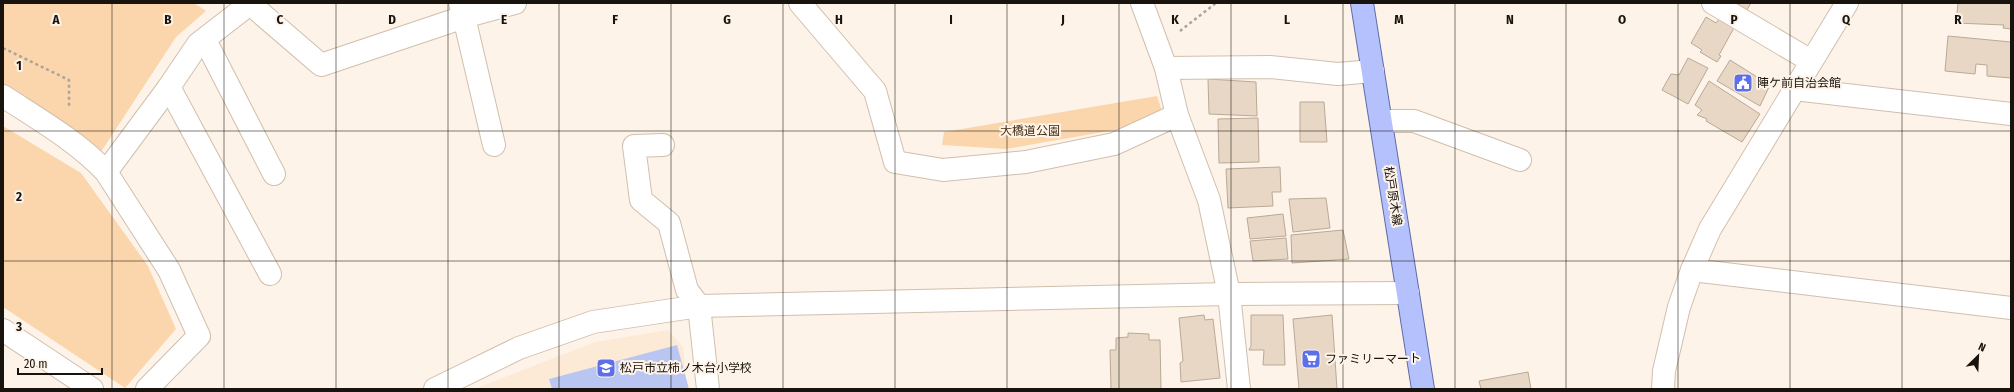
<svg xmlns="http://www.w3.org/2000/svg" width="2014" height="392" viewBox="0 0 2014 392" font-family="'Fira Sans Condensed','Noto Sans JP',sans-serif">
  <rect width="100%" height="100%" fill="#fef3e8"/>
  <polygon fill="#fcead6" points="668,330 683,347 687,389 474,389 595,342"/>
  <g fill="#fbd6ac">
    <polygon points="3,3 194,3 206,11 176,37 95,161 3,88"/>
    <polygon points="1157,96 1162,111 1126,128 1006,149 942,145 944,132"/>
    <polygon points="3,126 81,173 148,266 176,329 125,388 3,307"/>
  </g>
  <polygon fill="#bac6f2" points="677,345 689,389 552,389 549,379"/>
  <g fill="#e9d7c5" stroke="#b9a997">
    <polygon points="1724,3 1751,3 1745,13"/>
    <polygon points="1958,3 2011,3 2011,29 2003,28 2004,25 1956,23"/>
    <polygon points="1706,17 1716,23 1720,18 1735,26 1719,55 1721,56 1717,62 1700,52 1702,50 1691,43"/>
    <polygon points="1948,36 2011,42 2011,78 1987,76 1987,65 1976,64 1975,74 1945,71"/>
    <polygon points="1688,58 1708,68 1688,104 1662,90 1671,74 1679,75"/>
    <polygon points="1730,60 1770,85 1760,106 1717,81"/>
    <polygon points="1208,79 1256,82 1257,116 1209,114"/>
    <polygon points="1709,81 1760,114 1742,142 1706,121 1707,119 1697,115 1702,110 1695,105"/>
    <polygon points="1300,102 1324,102 1327,142 1300,142"/>
    <polygon points="1258,118 1259,162 1219,163 1218,119"/>
    <polygon points="1280,167 1281,192 1272,192 1273,206 1228,208 1226,169"/>
    <polygon points="1326,198 1330,228 1293,232 1289,199"/>
    <polygon points="1283,214 1286,236 1250,239 1247,218"/>
    <polygon points="1343,230 1349,259 1292,263 1291,235"/>
    <polygon points="1286,238 1288,259 1253,261 1250,241"/>
    <polygon points="1204,315 1205,320 1213,319 1220,378 1181,382 1180,363 1183,361 1179,318"/>
    <polygon points="1251,315 1283,315 1285,365 1263,365 1264,350 1249,350 1251,346"/>
    <polygon points="1332,315 1337,389 1299,389 1293,319"/>
    <polygon points="1128,333 1149,334 1149,340 1160,340 1161,389 1111,389 1110,350 1116,350 1116,338 1128,337"/>
    <polygon points="1528,372 1531,389 1481,389 1479,381"/>
  </g>
  <g fill="none" stroke-linecap="round" stroke-linejoin="round">
    <defs>
      <g id="minor">
        <polyline points="249,3 321,65 464,17 494,145"/>
        <polyline points="460,3 464,17 515,3"/>
        <polyline points="800,3 875,91 895,162 943,170 1026,162 1114,144 1177,115"/>
        <polyline points="1142,3 1166,68 1177,115 1209,200 1229,294 1239,389"/>
        <polyline points="1713,3 1811,61"/>
        <polyline points="205,40 274,174"/>
        <polyline points="1166,68 1270,67 1338,74 1373,71"/>
        <polyline points="169,87 270,274"/>
        <polyline points="1794,89 2011,114"/>
        <path d="M3 96C38 119 77 141 106 172L169 270 199 336 147 389"/>
        <polyline points="1381,121 1414,121 1520,160"/>
        <polyline points="663,145 634,146 641,200 669,223 687,290 699,306 708,389"/>
        <polyline points="106,172 169,87 198,44 251,3"/>
        <polyline points="1692,270 2011,308"/>
        <polyline points="3,330 92,389"/>
        <polyline points="435,389 519,348 593,322 699,306 1229,294 1408,293"/>
        <polyline points="1663,389 1664,371 1679,307 1692,270 1710,229 1847,3"/>
      </g>
      <polyline id="major" points="1362,3 1423,389"/>
    </defs>
    <use href="#minor" stroke="#d0bfad" stroke-width="24"/>
    <use href="#major" stroke="#5e69a8" stroke-width="24"/>
    <g stroke="#aca39a" stroke-width="2.5" stroke-dasharray="3 3" stroke-linecap="butt">
      <polyline points="1180,31 1216,3"/>
      <polyline points="3,48 69,80 69,108"/>
    </g>
    <use href="#minor" stroke="#fff" stroke-width="22"/>
    <use href="#major" stroke="#b5c1fd" stroke-width="22"/>
  </g>
  <path fill="none" stroke="#18130c" stroke-width="1" stroke-opacity="0.55" d="M112 3V389M224 3V389M336 3V389M448 3V389M559 3V389M671 3V389M783 3V389M895 3V389M1007 3V389M1119 3V389M1231 3V389M1343 3V389M1455 3V389M1566 3V389M1678 3V389M1790 3V389M1902 3V389M3 131H2011M3 261H2011"/>
  <defs>
    <symbol id="civic-square" viewBox="-11 -11 22 22"><rect x="-9" y="-9" width="18" height="18" rx="4" fill="#5e70e7" stroke="#fef3e8"/><path d="M-.6-6.5H3V-4.5H.6V-3L4-1V1h2V6H-6V1h2V-1L-.6-3ZM-1.2 2.5V6h2.4V2.5Z" fill="#fff"/></symbol>
    <symbol id="supermarket-square" viewBox="-11 -11 22 22"><rect x="-9" y="-9" width="18" height="18" rx="4" fill="#5e70e7" stroke="#fef3e8"/><path d="M-6-5.5h2.5l.6 2H6L4.5 2H-2.5L-4.4-4H-6ZM-1.5 3.2a1.3 1.3 0 1 0 .1 0ZM3 3.2a1.3 1.3 0 1 0 .1 0Z" fill="#fff"/></symbol>
    <symbol id="school-square" viewBox="-11 -11 22 22"><rect x="-9" y="-9" width="18" height="18" rx="4" fill="#5e70e7" stroke="#fef3e8"/><path d="M0-5L7-2L0 1L-7-2ZM-4 1L0 2.5L4 1V4Q0 6-4 4Z" fill="#fff"/></symbol>
  </defs>
  <g fill-rule="evenodd">
    <use href="#civic-square" x="1732" y="72" width="22" height="22"/>
    <use href="#supermarket-square" x="1300" y="348" width="22" height="22"/>
    <use href="#school-square" x="595" y="357" width="22" height="22"/>
  </g>
  <g text-anchor="middle" stroke-width="4" stroke-linejoin="round" paint-order="stroke">
    <g font-size="12" fill="#18130c" stroke="#fef3e8" text-anchor="start">
      <text x="1757" y="87">陣ケ前自治会館</text>
      <text x="1325" y="363">ファミリーマート</text>
      <text x="620" y="372">松戸市立柿ノ木台小学校</text>
    </g>
    <g font-size="12" fill="#432c10" stroke="#fef3e8">
      <text x="1030" y="135">大橋道公園</text>
    </g>
    <g font-size="12" fill="#18130c" stroke="#fef3e8">
      <text transform="translate(1393 196) rotate(81)" y="4">松戸原木線</text>
    </g>
  </g>
  <g font-size="13" text-anchor="middle" font-weight="bold" fill="#18130c" stroke="#fef3e8" stroke-width="4" stroke-linejoin="round" paint-order="stroke">
    <text x="56" y="24">A</text>
    <text x="168" y="24">B</text>
    <text x="280" y="24">C</text>
    <text x="392" y="24">D</text>
    <text x="504" y="24">E</text>
    <text x="615" y="24">F</text>
    <text x="727" y="24">G</text>
    <text x="839" y="24">H</text>
    <text x="951" y="24">I</text>
    <text x="1063" y="24">J</text>
    <text x="1175" y="24">K</text>
    <text x="1287" y="24">L</text>
    <text x="1399" y="24">M</text>
    <text x="1510" y="24">N</text>
    <text x="1622" y="24">O</text>
    <text x="1734" y="24">P</text>
    <text x="1846" y="24">Q</text>
    <text x="1958" y="24">R</text>
    <text x="19" y="70">1</text>
    <text x="19" y="201">2</text>
    <text x="19" y="331">3</text>
  </g>
  <rect width="2014" height="392" fill="none" stroke="#18130c" stroke-width="8"/>
  <g transform="translate(1978 356) rotate(24)" stroke="#fef3e8" stroke-width="3" paint-order="stroke">
  <path d="M0-3L7 15L0 10L-7 15Z" fill="#18130c"/>
  <text y="-6" font-size="11" font-weight="bold" text-anchor="middle" fill="#18130c">N</text>
  </g>
  <path d="M18 368v6h84v-6" fill="none" stroke="#18130c" stroke-width="2"/>
  <text x="24" y="368" font-size="12" fill="#18130c" stroke="#fef3e8" stroke-width="3" paint-order="stroke">20 m</text>
</svg>
